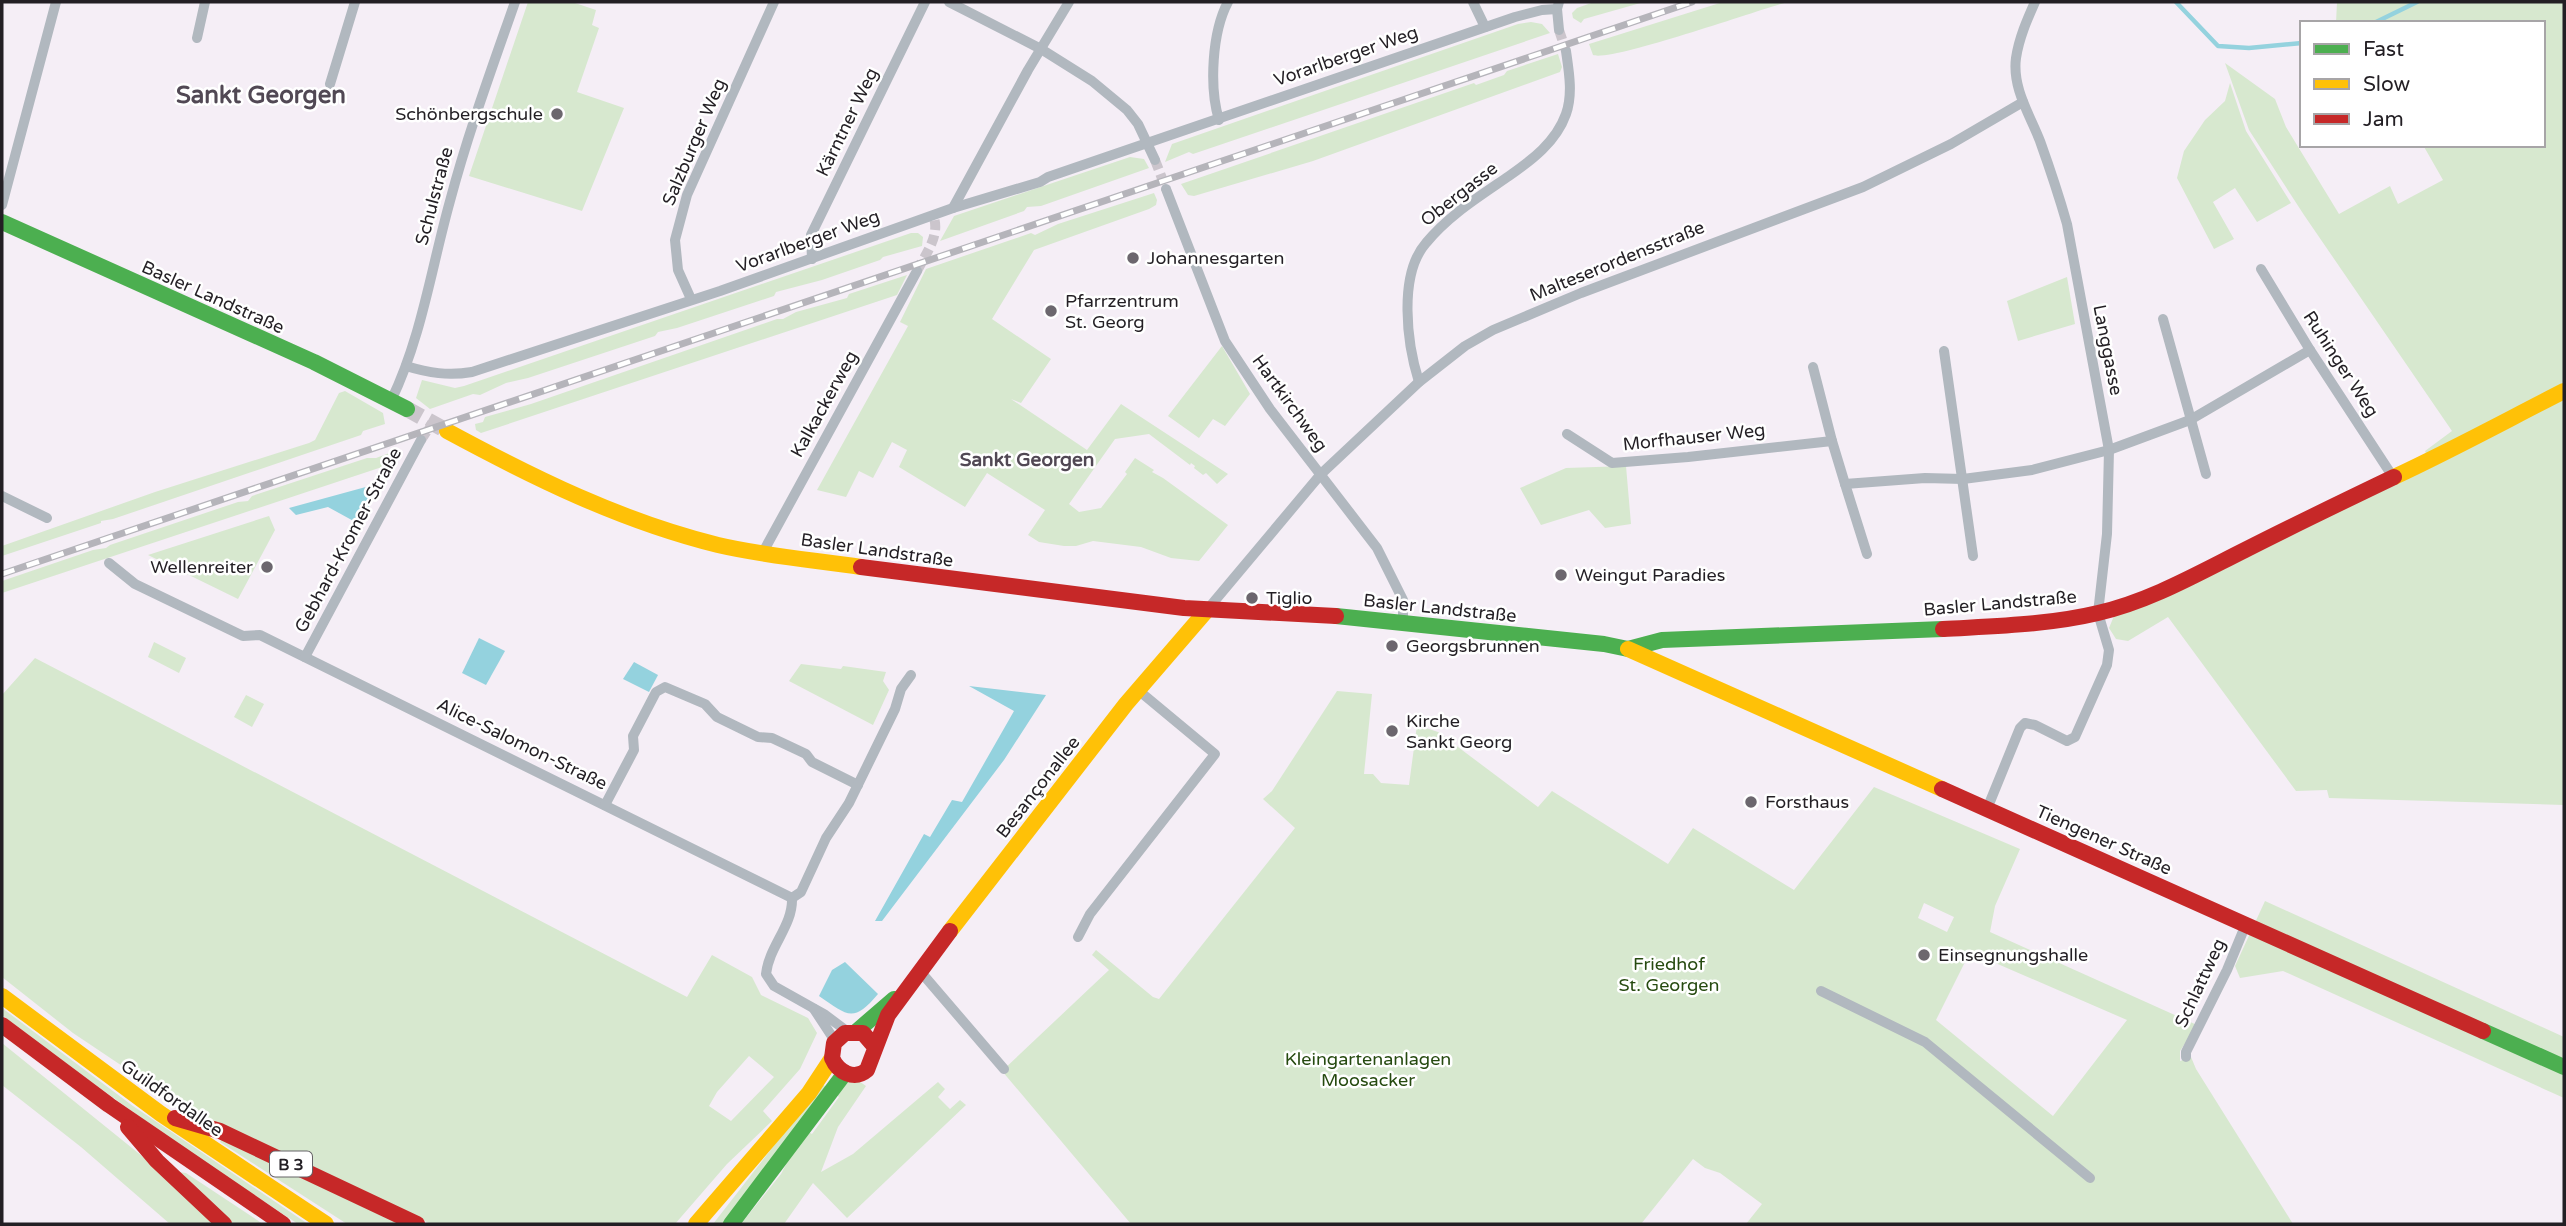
<svg xmlns="http://www.w3.org/2000/svg" width="2566" height="1226" viewBox="0 0 2566 1226" font-family="'Varela Round',sans-serif">
  <rect width="100%" height="100%" fill="#f5eef6"/>
  <g fill="#d7e8cf" fill-rule="evenodd">
    <polygon points="528,2 572,2 596,10 592,25 599,28 577,92 624,108 582,211 469,176"/>
    <polygon points="1594,2 1644,2 1584,19 1581,23 1573,18 1572,13 1577,8"/>
    <path d="M1723 2H1788C1757 10 1612 62 1593 55L1589 44Z"/>
    <polygon points="2337,2 2564,2 2564,805 2329,798 2327,790 2296,791 2168,617 2128,641 2116,639 2109,628 2114,616 2431,465 2425,451 2452,431 2304,215 2249,130 2225,63 2275,99 2286,127 2339,214 2390,186 2398,204 2443,180 2423,145 2543,145 2543,23 2336,23"/>
    <polygon points="1531,22 1542,24 1550,33 1193,154 1189,152 1165,162 1172,144 1518,24"/>
    <polygon points="1558,54 1562,67 1560,72 1313,161 1194,196 1188,195 1181,184 1474,83 1476,85 1504,75 1507,71"/>
    <polygon points="2230,83 2246,131 2291,203 2257,222 2235,188 2213,202 2234,239 2214,249 2177,178 2184,151 2205,120 2225,101"/>
    <polygon points="1130,157 1144,159 1149,168 1041,206 1027,207 1024,211 940,241 954,216"/>
    <polygon points="1154,193 1157,200 1156,205 1149,209 1034,250 992,319 1051,359 1021,403 1011,399 1087,450 1121,404 1228,474 1217,484 1206,473 1203,475 1194,468 1195,466 1191,463 1190,465 1149,434 1115,439 1069,504 1079,512 1101,508 1127,474 1125,472 1135,458 1154,470 1152,472 1163,478 1228,525 1199,561 1171,558 1141,547 1093,541 1076,546 1064,546 1039,542 1028,535 1045,510 987,473 965,507 899,467 907,450 892,442 873,478 859,471 846,497 817,490 908,326 900,322 926,269 1031,233 1035,235 1058,224"/>
    <polygon points="911,233 918,233 923,237 922,246 883,257 880,260 822,280 776,292 774,296 677,328 658,332 655,336 528,378 506,383 480,395 473,394 430,409 416,398 422,380 455,388 464,386"/>
    <polygon points="907,275 897,295 481,433 476,430 475,424 483,422 485,417 531,404 777,319 783,319 796,312 847,298 849,294"/>
    <polygon points="2067,277 2075,324 2018,341 2007,301"/>
    <polygon points="1222,346 1250,394 1225,426 1213,419 1199,438 1168,416"/>
    <polygon points="345,391 383,413 385,424 363,431 361,435 113,519 101,521 101,523 2,556 2,546 155,492 309,443 315,440 339,393"/>
    <polygon points="395,451 397,462 383,466 382,469 379,468 2,593 2,581 93,550 106,548 110,545 238,502 248,501 252,496 367,458 376,458"/>
    <polygon points="1626,466 1631,524 1605,528 1589,510 1541,525 1520,488 1566,468"/>
    <polygon points="269,516 275,530 238,599 148,555"/>
    <polygon points="154,642 186,658 179,673 148,657"/>
    <path d="M35 658 687 997 712 955 752 977 761 995 808 1018 817 1033 800 1069 763 1111 772 1121 727 1164 675 1224H431L203 1116 158 1090 73 1033 2 977V695ZM749 1056 774 1077 731 1121 709 1106 717 1092Z"/>
    <polygon points="801,664 841,669 843,666 886,672 883,681 889,690 873,725 789,681"/>
    <path d="M1337 691 1372 694 1364 774H1373L1381 783 1409 785 1417 725 1438 732 1538 807 1552 791 1668 864 1693 828 1794 890 1874 787 2020 849 1995 906 1990 932 2197 1025 2180 1051V1061L2191 1057 2196 1069 2293 1224H1746L1762 1204 1720 1173 1705 1168 1693 1159 1641 1224H1131L1002 1071 1109 970 1092 955 1096 950 1153 997 1159 999 1295 828 1263 799 1272 791ZM1924 903 1954 917 1947 932 1918 918ZM1970 952 2127 1020 2053 1116 1936 1020Z"/>
    <polygon points="246,695 264,704 252,727 234,717"/>
    <polygon points="2265,901 2564,1037 2564,1098 2283,971 2240,978 2235,966"/>
    <path d="M2 1008 133 1106 308 1224H298C197 1158 98 1089 2 1015Z"/>
    <polygon points="2,1043 158,1169 186,1173 263,1224 170,1224 81,1147 2,1085"/>
    <polygon points="856,1079 866,1086 838,1127 821,1172 853,1154 938,1082 945,1089 938,1097 950,1109 960,1100 966,1105 847,1218 813,1183 784,1224 741,1224 781,1174 789,1159 807,1131 812,1134 839,1097 835,1094 848,1081"/>
    <polygon points="822,1084 828,1088 723,1224 713,1224"/>
    <polygon points="222,1138 403,1224 347,1224 220,1142"/>
  </g>
  <g fill="#94d2de">
    <polygon points="373,485 376,494 359,524 328,507 296,515 289,508"/>
    <polygon points="479,638 505,651 486,685 462,673"/>
    <polygon points="634,662 658,675 649,692 623,679"/>
    <polygon points="969,686 1046,695 1004,760 882,921 875,921 924,834 930,837 952,800 962,802 1014,711"/>
    <path d="M845 962 878 994C853 1024 847 1015 819 996L832 970Z"/>
  </g>
  <g fill="none" stroke-linecap="round" stroke-linejoin="round">
    <g stroke="#94d2de" stroke-width="4.5">
      <polyline points="2176,2 2218,46 2249,48 2302,43"/>
      <polyline points="2374,23 2417,2"/>
    </g>
    <g stroke="#cbc5cc" stroke-width="10" stroke-dasharray="10 5" stroke-linecap="butt">
      <polyline points="1559,30 1566,51"/>
      <polyline points="1155,160 1166,189"/>
      <path d="M917 271C926 253 941 235 933 215"/>
      <polyline points="421,440 432,423"/>
    </g>
    <polyline stroke="#cbc5cc" stroke-width="16" stroke-dasharray="16 8" stroke-linecap="butt" points="407,409 447,431"/>
    <g stroke="#b1b8bf" stroke-width="10">
      <polyline points="949,2 1041,49 1092,81 1127,110 1138,124 1155,160"/>
      <polyline points="1473,2 1485,27"/>
      <polyline points="1559,2 1557,9 1559,30"/>
      <polyline points="197,38 205,2"/>
      <polyline points="330,84 355,2"/>
      <path d="M1219 120C1209 87 1212 32 1228 2"/>
      <polyline points="1166,189 1225,341 1270,409 1377,548 1403,600 1403,624"/>
      <polyline points="2,205 56,2"/>
      <polyline points="953,208 1028,70 1069,2"/>
      <polyline points="812,259 811,235 925,2"/>
      <polyline points="2261,269 2310,350 2393,477"/>
      <polyline points="691,299 678,270 675,240 687,195 774,2"/>
      <polyline points="2163,319 2206,474"/>
      <polyline points="1944,351 1973,556"/>
      <path d="M406 366C429 373 448 376 472 372L720 291 953 208 1040 182 1048 177 1515 17 1542 10 1557 9"/>
      <path d="M1419 382C1407 344 1398 275 1426 243 1449 215 1480 196 1509 176 1532 160 1556 142 1566 114 1573 94 1569 72 1566 51"/>
      <path d="M391 401C422 336 431 269 450 201 468 133 492 68 515 2"/>
      <polyline points="1567,434 1612,463 1688,457 1832,441 1813,367"/>
      <polyline points="1832,441 1845,484 1925,478 1963,479 2032,470 2109,450 2190,420 2310,350"/>
      <polyline points="1845,484 1867,554"/>
      <polyline points="2,496 47,518"/>
      <polyline points="762,554 917,271"/>
      <path d="M109 563 135 584 243 636 260 635 792 898C793 926 769 946 766 974L774 986 824 1014 848 1032"/>
      <polyline points="1207,610 1321,474 1419,382 1465,346 1493,330 1581,293 1863,187 1951,144 2023,102"/>
      <polyline points="305,657 421,440"/>
      <polyline points="605,805 634,750 633,736 656,692 665,687 705,704 717,717 758,737 772,738 806,754 812,762 858,785"/>
      <path d="M1987 809 2020 728 2025 723 2035 725 2067 741 2075 737 2107 665 2109 650 2098 613 2107 534 2109 450 2067 224C2059 196 2050 169 2040 141 2030 115 2012 88 2016 58 2019 38 2027 20 2035 2"/>
      <polyline points="792,898 801,892 826,838 849,803 895,709 901,689 911,675"/>
      <polyline points="1078,937 1090,914 1215,754 1138,690"/>
      <polyline points="920,971 1004,1069"/>
      <polyline points="1821,991 1925,1042 2090,1178"/>
      <polyline points="814,1009 835,1041"/>
      <polyline points="2186,1057 2186,1052 2227,970 2246,924"/>
    </g>
    <g stroke="#4caf50" stroke-width="16">
      <polyline points="2,222 314,362 407,409"/>
      <polyline points="1336,616 1604,644 1628,649 1662,640 1943,629"/>
      <polyline points="857,1031 894,999"/>
      <polyline points="2483,1031 2564,1067"/>
      <polyline points="731,1224 845,1073"/>
    </g>
    <g stroke="#ffc107" stroke-width="16">
      <path d="M447 431C534 478 621 521 718 545 765 556 813 560 861 567"/>
      <path d="M2394 477C2452 450 2507 420 2564 391"/>
      <polyline points="1628,649 1942,789"/>
      <polyline points="950,931 1126,704 1207,610"/>
      <polyline points="2,996 161,1114 326,1224"/>
      <polyline points="696,1224 809,1093 832,1058"/>
    </g>
    <g stroke="#c62828" stroke-width="16">
      <polyline points="861,567 1184,608 1336,616"/>
      <path d="M1943 629C1994 626 2048 625 2098 613 2150 601 2197 574 2245 550 2294 525 2344 501 2394 477"/>
      <polyline points="1942,789 2483,1031"/>
      <polyline points="2,1025 109,1105 283,1224"/>
      <path d="M875 1047 863 1033H845L834 1043 832 1058C838 1072 854 1081 867 1070L888 1015 950 931"/>
      <polyline points="175,1118 220,1131 417,1224"/>
      <polyline points="128,1127 157,1161 224,1224"/>
    </g>
    <defs>
      <polyline id="rail" points="2,574 1692,2"/>
    </defs>
    <use href="#rail" stroke="#b5b4ba" stroke-width="7"/>
    <use href="#rail" stroke="#fff" stroke-width="4.5" stroke-dasharray="13" stroke-linecap="butt"/>
  </g>
  <g fill="#6c676e" stroke="#fff" stroke-width="2.5">
    <circle cx="557" cy="114" r="7"/>
    <circle cx="1133" cy="258" r="7"/>
    <circle cx="1051" cy="311" r="7"/>
    <circle cx="267" cy="567" r="7"/>
    <circle cx="1561" cy="575" r="7"/>
    <circle cx="1252" cy="598" r="7"/>
    <circle cx="1392" cy="646" r="7"/>
    <circle cx="1392" cy="731" r="7"/>
    <circle cx="1751" cy="802" r="7"/>
    <circle cx="1924" cy="955" r="7"/>
  </g>
  <g text-anchor="middle" stroke-width="5" stroke-linejoin="round" paint-order="stroke">
    <rect fill="#fff" stroke="#656266" stroke-width="2" x="270" y="1151.5" width="42" height="25" rx="5"/>
    <g font-size="16" font-weight="bold" fill="#231f24">
      <text x="291" y="1170">B 3</text>
    </g>
    <g font-size="18" fill="#231f24" stroke="#fff">
      <text transform="translate(1346 56) rotate(-19)" y="6">Vorarlberger Weg</text>
      <text transform="translate(847 122) rotate(-64)" y="6">Kärntner Weg</text>
      <text transform="translate(694 142) rotate(-67)" y="6">Salzburger Weg</text>
      <text transform="translate(1459 194) rotate(-38)" y="6">Obergasse</text>
      <text transform="translate(434 196) rotate(-75)" y="6">Schulstraße</text>
      <text transform="translate(808 241) rotate(-20)" y="6">Vorarlberger Weg</text>
      <text transform="translate(1617 261) rotate(-22)" y="6">Malteserordensstraße</text>
      <text transform="translate(213 297) rotate(24)" y="6">Basler Landstraße</text>
      <text transform="translate(2108 350) rotate(79)" y="6">Langgasse</text>
      <text transform="translate(2341 364) rotate(57)" y="6">Ruhinger Weg</text>
      <text transform="translate(1290 403) rotate(54)" y="6">Hartkirchweg</text>
      <text transform="translate(824 404) rotate(-61)" y="6">Kalkackerweg</text>
      <text transform="translate(1694 437) rotate(-6)" y="6">Morfhauser Weg</text>
      <text transform="translate(348 540) rotate(-62)" y="6">Gebhard-Kromer-Straße</text>
      <text transform="translate(877 550) rotate(8)" y="6">Basler Landstraße</text>
      <text transform="translate(2000 603) rotate(-5)" y="6">Basler Landstraße</text>
      <text transform="translate(1440 608) rotate(6)" y="6">Basler Landstraße</text>
      <text transform="translate(522 744) rotate(26)" y="6">Alice-Salomon-Straße</text>
      <text transform="translate(1038 787) rotate(-52)" y="6">Besançonallee</text>
      <text transform="translate(2104 840) rotate(24)" y="6">Tiengener Straße</text>
      <text transform="translate(2200 983) rotate(-65)" y="6">Schlattweg</text>
      <text transform="translate(172 1098) rotate(35)" y="6">Guildfordallee</text>
    </g>
    <g font-size="18" fill="#231f24" stroke="#fff" text-anchor="start">
      <text x="543" y="120" text-anchor="end">Schönbergschule</text>
      <text x="1147" y="264">Johannesgarten</text>
      <text x="1065" y="307">Pfarrzentrum<tspan x="1065" dy="21">St. Georg</tspan></text>
      <text x="253" y="573" text-anchor="end">Wellenreiter</text>
      <text x="1575" y="581">Weingut Paradies</text>
      <text x="1266" y="604">Tiglio</text>
      <text x="1406" y="652">Georgsbrunnen</text>
      <text x="1406" y="727">Kirche<tspan x="1406" dy="21">Sankt Georg</tspan></text>
      <text x="1765" y="808">Forsthaus</text>
      <text x="1938" y="961">Einsegnungshalle</text>
    </g>
    <g font-size="18" fill="#264a10" stroke="#fff">
      <text x="1669" y="970">Friedhof<tspan x="1669" dy="21">St. Georgen</tspan></text>
      <text x="1368" y="1065">Kleingartenanlagen<tspan x="1368" dy="21">Moosacker</tspan></text>
    </g>
    <g font-size="19" font-weight="bold" fill="#514854" stroke="#fff">
      <text x="1027" y="466">Sankt Georgen</text>
    </g>
    <g font-size="24" font-weight="bold" fill="#514854" stroke="#fff">
      <text x="261" y="103">Sankt Georgen</text>
    </g>
  </g>
  <rect width="2566" height="1226" fill="none" stroke="#231f24" stroke-width="7"/>
  <rect x="2300" y="21" width="245" height="126" fill="#ffffff" stroke="#a7a5a7" stroke-width="2"/>
  <rect x="2314" y="44" width="35" height="10" fill="#4caf50" stroke="#a7a5a7" stroke-width="2"/>
  <text x="2363" y="56" font-size="21" fill="#231f24">Fast</text>
  <rect x="2314" y="79" width="35" height="10" fill="#ffc107" stroke="#a7a5a7" stroke-width="2"/>
  <text x="2363" y="91" font-size="21" fill="#231f24">Slow</text>
  <rect x="2314" y="114" width="35" height="10" fill="#c62828" stroke="#a7a5a7" stroke-width="2"/>
  <text x="2363" y="126" font-size="21" fill="#231f24">Jam</text>
</svg>
